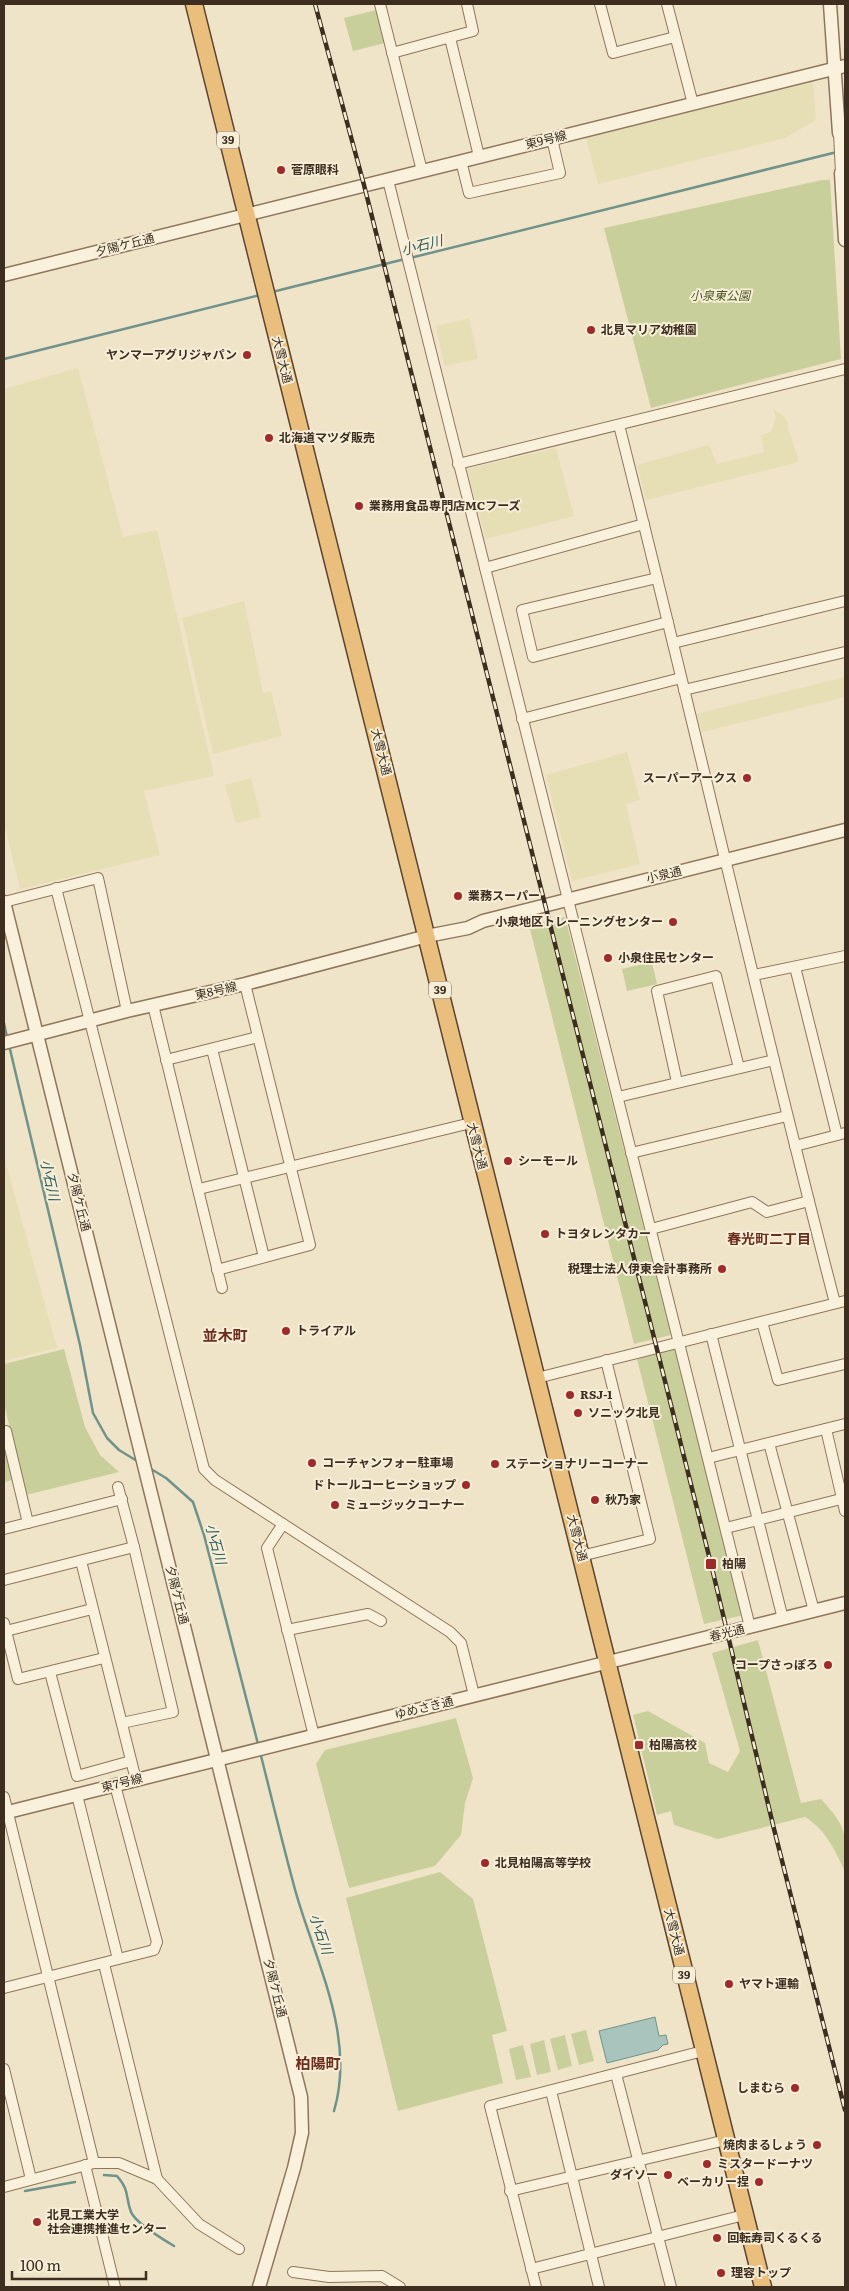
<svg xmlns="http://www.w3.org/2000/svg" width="849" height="2291" viewBox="0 0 849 2291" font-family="Literata,'Noto Sans JP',serif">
  <rect width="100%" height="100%" fill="#f0e4c8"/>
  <g fill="#e6deb5">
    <polygon points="813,82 816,120 785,138 598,184 586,138"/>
    <polygon points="469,318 478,359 444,366 436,326"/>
    <polygon points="78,368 123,537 157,530 214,776 144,791 160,855 20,889 4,823 4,389"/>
    <polygon points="773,408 785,417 799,462 646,500 637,465 709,445 717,464 764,452 761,435 771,432 776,418"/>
    <polygon points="556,448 574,516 486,539 467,469"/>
    <polygon points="244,601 263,693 271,691 282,736 213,754 182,618"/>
    <polygon points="845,677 845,697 702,732 696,714"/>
    <polygon points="627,752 640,800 626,804 640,864 572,881 546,775"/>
    <polygon points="251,778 261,817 236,823 225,785"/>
    <polygon points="4,1156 57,1348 4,1361"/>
  </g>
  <g fill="#c9cf9b">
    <polygon points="376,10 385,43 353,51 344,18"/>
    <polygon points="822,180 830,180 841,359 651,408 604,228"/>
    <polygon points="565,917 671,1335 634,1344 529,925"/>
    <polygon points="652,962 657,984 627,991 622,969"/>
    <polygon points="64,1349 85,1427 100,1455 119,1472 26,1495 4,1404 4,1364"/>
    <polygon points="675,1349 744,1615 704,1624 637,1359"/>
    <polygon points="4,1445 13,1480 4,1482"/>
    <path d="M758 1640 801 1803 821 1799C849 1830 845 1832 845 1872 835 1850 826 1830 805 1817L718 1839 674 1825 671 1811 657 1815 633 1715 648 1711 705 1743 709 1763 728 1772 740 1751 712 1653Z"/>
    <polygon points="456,1718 473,1778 465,1803 461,1835 435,1866 349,1888 316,1764 325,1750"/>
    <polygon points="440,1872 473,1899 507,2031 492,2035 503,2083 398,2111 346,1898"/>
    <polygon points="586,2030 594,2061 579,2065 571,2034"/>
    <polygon points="565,2035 572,2066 558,2070 550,2039"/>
    <polygon points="544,2040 551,2072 537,2075 530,2044"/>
    <polygon points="523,2045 531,2077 516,2080 509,2049"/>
  </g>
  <polygon fill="#a9c4bc" stroke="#6f938a" points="655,2017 659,2036 666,2035 668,2044 663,2045 658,2050 607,2063 599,2031"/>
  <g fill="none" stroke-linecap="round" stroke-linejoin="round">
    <g stroke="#6f938a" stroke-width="2.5">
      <polyline points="410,258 837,152"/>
      <polyline points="272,292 405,259"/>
      <polyline points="4,359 260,295"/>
      <polyline points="4,1023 7,1037"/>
      <polyline points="9,1045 80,1345 93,1413 107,1438 119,1450 137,1461"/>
      <polyline points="151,1469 166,1478 193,1502 204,1535 258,1744"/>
      <path d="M260 1752C272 1799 283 1846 296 1893 316 1963 356 2037 334 2111"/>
      <path d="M104 2175 117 2176C130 2191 125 2196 131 2212 135 2222 164 2240 174 2246"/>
      <polyline points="25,2191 75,2182"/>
    </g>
    <defs>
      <g id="minor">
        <polyline points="380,4 422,171"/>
        <polyline points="600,4 613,53 675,37"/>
        <polyline points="667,4 693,104"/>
        <polyline points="450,38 479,156"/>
        <polyline points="392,53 473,31 467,4"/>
        <polyline points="839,133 841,173"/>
        <polyline points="461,161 469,193 560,173 552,139"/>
        <polyline points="388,180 750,1627"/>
        <path d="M619 425C693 717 759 1011 835 1303"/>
        <polyline points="458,464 845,369"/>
        <polyline points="485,568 644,524"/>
        <polyline points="657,578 522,610 533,657 668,622"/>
        <polyline points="673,643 845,601"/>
        <polyline points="684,690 845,652"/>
        <polyline points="522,719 681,678"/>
        <polyline points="56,888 204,1469 215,1480 450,1632 461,1643 474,1695"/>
        <polyline points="4,902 98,878 127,1011"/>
        <polyline points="795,967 837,1135"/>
        <polyline points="754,975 845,956"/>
        <polyline points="153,1005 222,1288"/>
        <polyline points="212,1049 264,1257"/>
        <polyline points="166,1060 258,1037"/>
        <polyline points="677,1082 657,991 716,976 739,1068"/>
        <polyline points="618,1097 774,1060"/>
        <polyline points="795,1146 845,1133"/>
        <polyline points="631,1153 787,1116"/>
        <polyline points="199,1189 471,1123"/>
        <polyline points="651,1229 752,1202 767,1212 809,1201"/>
        <polyline points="217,1270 310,1245 245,984"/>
        <polyline points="762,1322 778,1380 845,1364"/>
        <polyline points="711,1334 783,1619"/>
        <polyline points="537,1378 845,1301"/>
        <polyline points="826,1429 845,1511"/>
        <polyline points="4,1432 6,1431 28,1523"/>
        <polyline points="769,1443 814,1611"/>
        <polyline points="708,1458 845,1424"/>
        <polyline points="283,1524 267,1548 314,1736"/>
        <polyline points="726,1528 845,1498"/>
        <polyline points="4,1529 122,1499"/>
        <polyline points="581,1556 650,1539 606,1360"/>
        <polyline points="81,1561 136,1780"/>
        <polyline points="4,1580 134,1547 118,1487"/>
        <polyline points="4,1623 18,1679 104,1658"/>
        <polyline points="287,1630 368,1614 381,1621"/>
        <polyline points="6,1631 92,1609"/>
        <polyline points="50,1672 77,1776 131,1761"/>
        <polyline points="122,1723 173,1712 134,1547"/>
        <polyline points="77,1795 118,1959"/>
        <polyline points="4,1797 94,2163"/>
        <polyline points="104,1964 157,2179"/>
        <polyline points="4,1988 154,1950 157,1942 115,1785"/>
        <polyline points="4,2069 31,2179"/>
        <polyline points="616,2074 671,2287"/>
        <polyline points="551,2091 599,2287"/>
        <polyline points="85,2165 115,2287"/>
        <polyline points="4,2187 94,2163 119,2163 157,2179 199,2224 239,2249"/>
        <polyline points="510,2191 726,2140"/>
        <polyline points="531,2269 744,2215"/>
        <polyline points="293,2272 329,2277 382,2276 400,2287"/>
        <polyline points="536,2287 490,2106 703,2051"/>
      </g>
      <g id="tertiary">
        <polyline points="830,4 839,133"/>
        <polyline points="841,173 845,240"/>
        <polyline points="4,275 845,66"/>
        <polyline points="4,902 301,2097 302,2133 294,2168 259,2287"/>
        <polyline points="4,1043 127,1011 245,984 427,936 468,928 483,921 845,830"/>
        <polyline points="4,1813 845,1603"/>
      </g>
      <polyline id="trunk" points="194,4 763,2287"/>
    </defs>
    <use href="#minor" stroke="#8d765c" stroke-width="12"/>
    <use href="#tertiary" stroke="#8d765c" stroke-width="15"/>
    <use href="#trunk" stroke="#5b4430" stroke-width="19"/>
    <use href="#minor" stroke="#faf1dc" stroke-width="10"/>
    <use href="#tertiary" stroke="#faf1dc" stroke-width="12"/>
    <use href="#trunk" stroke="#eabe7c" stroke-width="16"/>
    <defs>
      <polyline id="rail" points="315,4 364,185 711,1564 774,1829 845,2110"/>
    </defs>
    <use href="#rail" stroke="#3d2e20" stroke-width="4.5"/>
    <use href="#rail" stroke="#f7eed8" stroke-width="2.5" stroke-dasharray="8" stroke-linecap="butt"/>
  </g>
  <g fill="#9e2a2b" stroke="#f7eed8" stroke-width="2">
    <circle cx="281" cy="170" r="5"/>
    <circle cx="591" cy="330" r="5"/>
    <circle cx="247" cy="355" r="5"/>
    <circle cx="269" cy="438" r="5"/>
    <circle cx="359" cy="506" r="5"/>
    <circle cx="747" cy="778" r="5"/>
    <circle cx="458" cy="896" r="5"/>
    <circle cx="673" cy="922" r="5"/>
    <circle cx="608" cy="958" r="5"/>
    <circle cx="508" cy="1161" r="5"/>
    <circle cx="545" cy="1234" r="5"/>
    <circle cx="722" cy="1269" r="5"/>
    <circle cx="286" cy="1331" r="5"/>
    <circle cx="570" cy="1395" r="5"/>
    <circle cx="578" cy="1413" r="5"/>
    <circle cx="312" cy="1463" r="5"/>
    <circle cx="495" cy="1464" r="5"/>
    <circle cx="466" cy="1485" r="5"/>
    <circle cx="595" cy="1500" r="5"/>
    <circle cx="335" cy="1505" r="5"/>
    <rect x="705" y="1558" width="12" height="12" rx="2.5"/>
    <circle cx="828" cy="1665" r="5"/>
    <rect x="634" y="1740" width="10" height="10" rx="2.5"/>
    <circle cx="485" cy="1863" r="5"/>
    <circle cx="729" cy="1984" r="5"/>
    <circle cx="795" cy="2088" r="5"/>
    <circle cx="817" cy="2145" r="5"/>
    <circle cx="707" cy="2164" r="5"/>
    <circle cx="668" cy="2175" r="5"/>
    <circle cx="759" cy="2182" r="5"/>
    <circle cx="37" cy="2222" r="5"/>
    <circle cx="717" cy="2238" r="5"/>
    <circle cx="721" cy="2273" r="5"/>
  </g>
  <g text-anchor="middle" stroke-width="4" stroke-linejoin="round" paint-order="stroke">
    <g fill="#f7eed8" stroke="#756857" stroke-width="1">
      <rect x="217" y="131.5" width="22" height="17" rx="4"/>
      <rect x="429" y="981.5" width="22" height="17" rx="4"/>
      <rect x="673" y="1966.5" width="22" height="17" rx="4"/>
    </g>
    <g font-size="11" font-weight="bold" fill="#3d2e20">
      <text x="228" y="144">39</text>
      <text x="440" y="994">39</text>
      <text x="684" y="1979">39</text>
    </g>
    <g font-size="12" fill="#3d2e20" stroke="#f7eed8">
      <text transform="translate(546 140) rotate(-14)" y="4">東9号線</text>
      <text transform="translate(125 245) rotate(-14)" y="4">夕陽ケ丘通</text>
      <text transform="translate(282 360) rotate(76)" y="4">大雪大通</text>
      <text transform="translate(381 752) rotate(76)" y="4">大雪大通</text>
      <text transform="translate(664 875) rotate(-14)" y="4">小泉通</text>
      <text transform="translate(216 991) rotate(-13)" y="4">東8号線</text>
      <text transform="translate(477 1146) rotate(76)" y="4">大雪大通</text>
      <text transform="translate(79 1202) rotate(76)" y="4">夕陽ケ丘通</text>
      <text transform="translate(577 1538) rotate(76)" y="4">大雪大通</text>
      <text transform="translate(177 1595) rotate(76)" y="4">夕陽ケ丘通</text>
      <text transform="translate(727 1633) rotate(-14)" y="4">春光通</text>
      <text transform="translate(424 1708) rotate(-14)" y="4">ゆめさき通</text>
      <text transform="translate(122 1783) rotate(-14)" y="4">東7号線</text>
      <text transform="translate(674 1932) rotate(76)" y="4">大雪大通</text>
      <text transform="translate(275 1988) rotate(76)" y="4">夕陽ケ丘通</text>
    </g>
    <g font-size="12" font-weight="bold" fill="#3d2e20" stroke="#f7eed8" text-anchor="start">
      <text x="291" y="174">菅原眼科</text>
      <text x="601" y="334">北見マリア幼稚園</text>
      <text x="237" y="359" text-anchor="end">ヤンマーアグリジャパン</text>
      <text x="279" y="442">北海道マツダ販売</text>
      <text x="369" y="510">業務用食品専門店MCフーズ</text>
      <text x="737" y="782" text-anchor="end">スーパーアークス</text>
      <text x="468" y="900">業務スーパー</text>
      <text x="663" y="926" text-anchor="end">小泉地区トレーニングセンター</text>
      <text x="618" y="962">小泉住民センター</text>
      <text x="518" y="1165">シーモール</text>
      <text x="555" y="1238">トヨタレンタカー</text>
      <text x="712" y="1273" text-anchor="end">税理士法人伊東会計事務所</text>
      <text x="296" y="1335">トライアル</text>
      <text x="580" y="1399">RSJ-1</text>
      <text x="588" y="1417">ソニック北見</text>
      <text x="322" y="1467">コーチャンフォー駐車場</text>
      <text x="505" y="1468">ステーショナリーコーナー</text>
      <text x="456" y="1489" text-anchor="end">ドトールコーヒーショップ</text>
      <text x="605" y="1504">秋乃家</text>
      <text x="345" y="1509">ミュージックコーナー</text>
      <text x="722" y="1568">柏陽</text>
      <text x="818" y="1669" text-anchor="end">コープさっぽろ</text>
      <text x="649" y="1749">柏陽高校</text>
      <text x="495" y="1867">北見柏陽高等学校</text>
      <text x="739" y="1988">ヤマト運輸</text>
      <text x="785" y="2092" text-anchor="end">しまむら</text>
      <text x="807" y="2149" text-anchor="end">焼肉まるしょう</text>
      <text x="717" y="2168">ミスタードーナツ</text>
      <text x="658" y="2179" text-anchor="end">ダイソー</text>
      <text x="749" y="2186" text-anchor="end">ベーカリー捏</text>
      <text x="47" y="2219">北見工業大学<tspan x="47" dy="14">社会連携推進センター</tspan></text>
      <text x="727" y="2242">回転寿司くるくる</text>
      <text x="731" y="2277">理容トップ</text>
    </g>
    <g font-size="12" font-style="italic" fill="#4d5a26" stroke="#f7eed8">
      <text x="720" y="300">小泉東公園</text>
    </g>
    <g font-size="14" font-style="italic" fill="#2f5d5a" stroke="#f7eed8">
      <text transform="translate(422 245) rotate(-14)" y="5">小石川</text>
      <text transform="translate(50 1180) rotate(77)" y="5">小石川</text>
      <text transform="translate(216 1544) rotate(74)" y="5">小石川</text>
      <text transform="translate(321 1934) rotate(71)" y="5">小石川</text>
    </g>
    <g font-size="14" font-weight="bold" fill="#6b2e1e" stroke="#f7eed8">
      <text x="769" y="1244">春光町二丁目</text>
    </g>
    <g font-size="15" font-weight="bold" fill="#6b2e1e" stroke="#f7eed8">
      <text x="225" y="1341">並木町</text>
      <text x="318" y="2069">柏陽町</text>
    </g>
  </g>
  <rect width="849" height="2291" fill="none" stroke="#3d2e20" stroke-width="10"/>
  <path d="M12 2271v8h134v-8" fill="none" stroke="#3d2e20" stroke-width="2.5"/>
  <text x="20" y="2271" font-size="15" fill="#3d2e20" stroke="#f7eed8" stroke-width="4" paint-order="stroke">100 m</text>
</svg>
